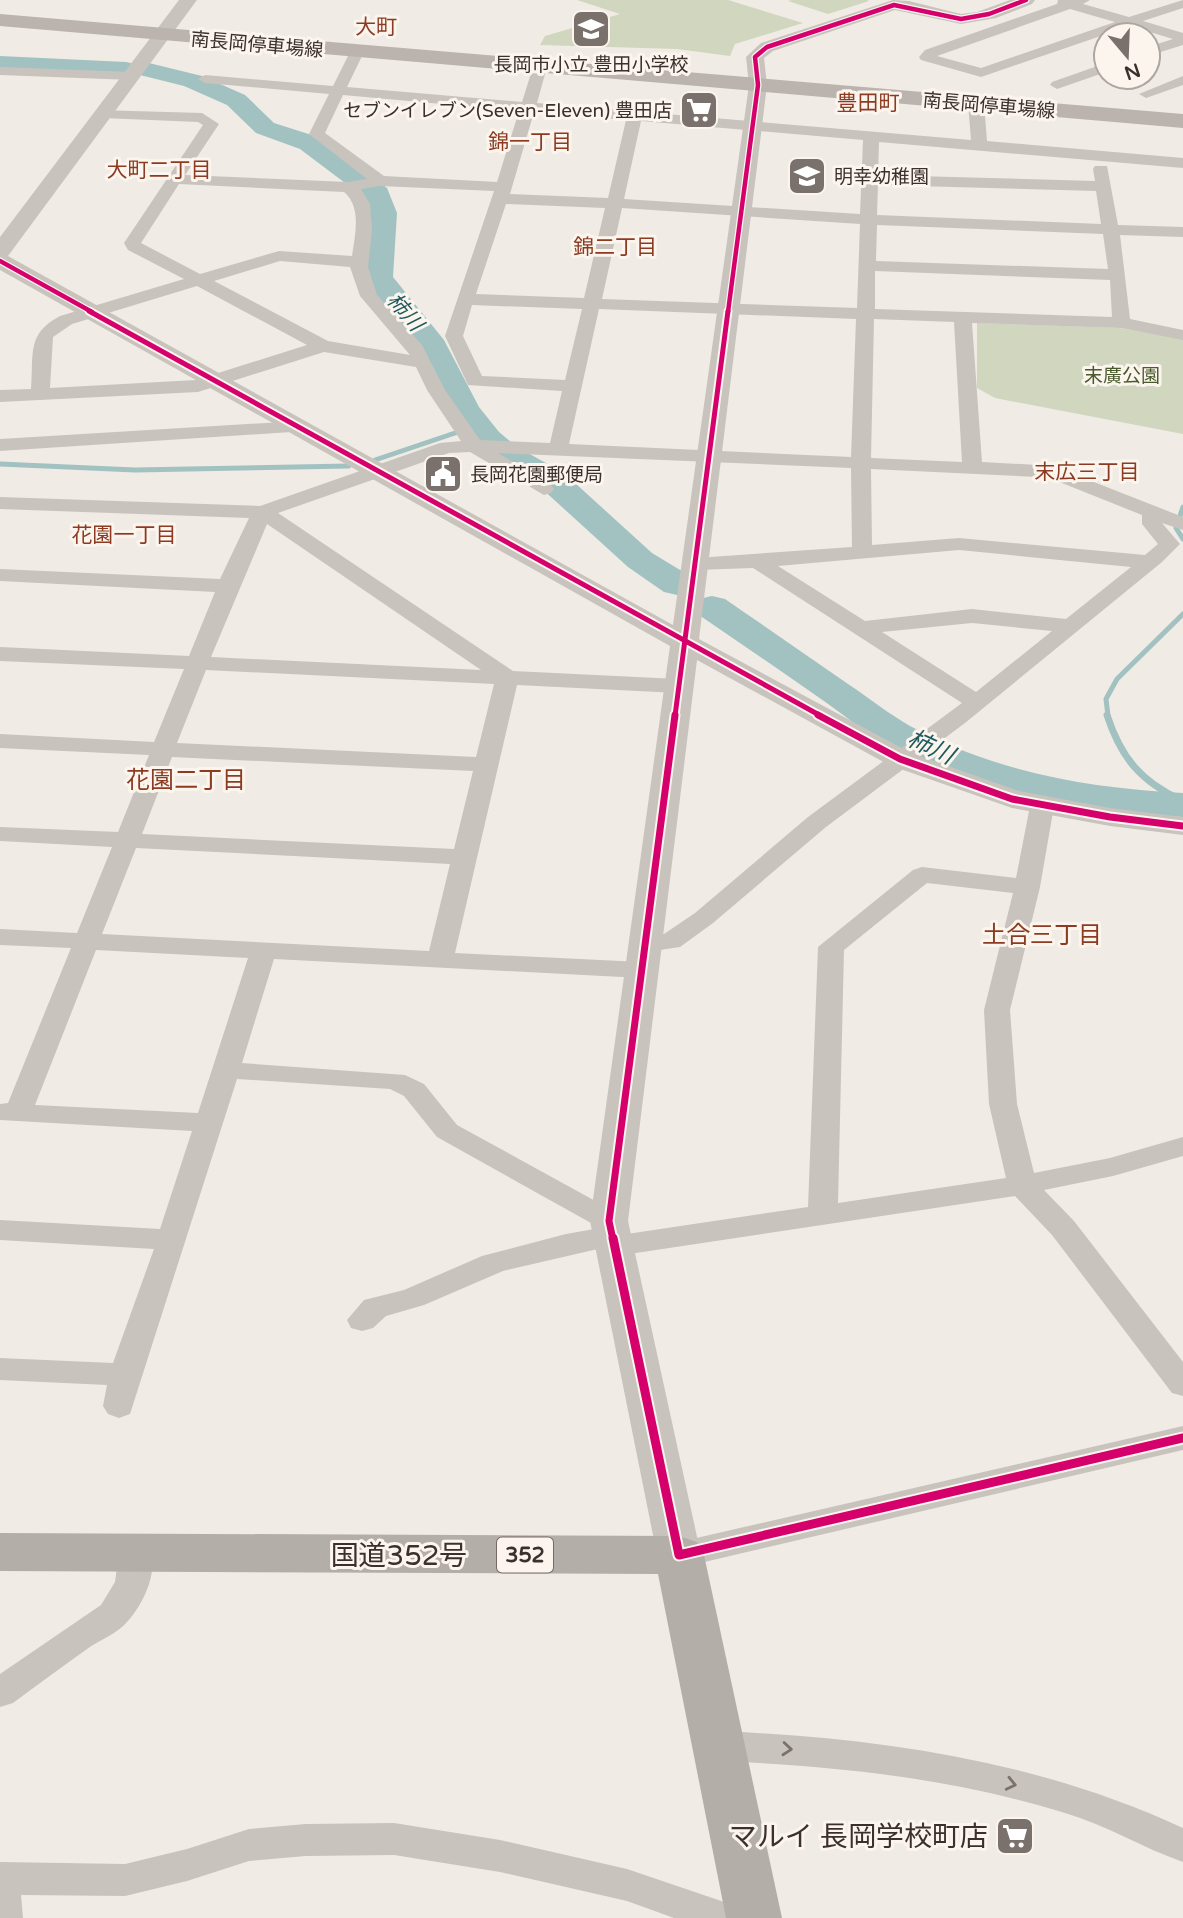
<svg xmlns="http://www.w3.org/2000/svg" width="1183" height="1918" viewBox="0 0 1183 1918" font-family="'Varela Round','Noto Sans JP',sans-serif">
  <rect width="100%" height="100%" fill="#f0ebe5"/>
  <g fill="#d1d6bf">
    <polygon points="577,0 728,0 803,23 735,44 730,56 677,49 540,45 545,36 620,14"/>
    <polygon points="792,0 867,0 869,1 828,14 788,1"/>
    <polygon points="977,323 1120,328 1183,339 1183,434 995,398 977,388"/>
  </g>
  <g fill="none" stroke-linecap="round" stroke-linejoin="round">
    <g stroke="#a1c2c1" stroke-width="5">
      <polyline points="375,460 455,433"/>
      <polyline points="0,464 135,470 349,466"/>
      <polyline points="1183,507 1176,528 1183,539"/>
      <polyline points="1108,716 1106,699 1117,679 1183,614"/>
    </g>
    <path stroke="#a1c2c1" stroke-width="7" d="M1107 715C1121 758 1141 782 1183 801"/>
    <g fill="#a1c2c1" fill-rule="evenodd">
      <polygon points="0,56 126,62 135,64 138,68 149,63 202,76 245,95 274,123 318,137 387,188 397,213 393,277 444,340 479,407 499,432 517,447 564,473 652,553 690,576 695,584 690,592 677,595 664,592 628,567 540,487 493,461 477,446 449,410 415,343 368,286 365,277 369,213 365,198 300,149 256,133 227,105 184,86 140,75 137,71 126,76 0,70"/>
      <path d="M712 596 725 599C766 627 807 656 848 684 869 698 889 714 910 726 995 772 1088 788 1183 793V817C1080 811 973 794 882 742 861 729 841 713 821 699 781 671 740 643 699 615L694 607 699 599Z"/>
    </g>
    <g fill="#c9c3be" fill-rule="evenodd">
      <path d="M1058 0H1090L1083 4 1129 17 1183 0V8L1143 21 1183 33V45L1148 56V47L1173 39 1130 26 981 77 921 60 919 57 925 50 1057 4ZM1070 9 1115 22 981 68 937 56Z"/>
      <path d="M357 48 364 52 347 87 522 102 533 67 540 63 547 67 537 103 971 140 968 103 976 98 984 103 987 141 1183 158V168L879 142 878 175 1095 181 1093 169 1095 166H1107L1118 225 1183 227V237L1120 235 1130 319 1183 330V340L1121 328 972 323 982 462 1039 465 1076 475 1183 517V530L1162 523 1180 544 1162 562 965 723 826 827 713 923 680 947 647 952 638 950 634 944 638 938 664 934 695 913 808 817 962 703 753 568 696 570 689 568 685 564 689 560 696 558 852 547 851 468 498 453 551 485 554 489 551 493 544 495 470 452 449 453 278 513 513 671 678 679 686 681 689 686 686 691 678 693 517 685 455 953 641 962 650 964 654 970 650 976 641 978 274 959 242 1063 405 1075 424 1084 457 1125 619 1214 624 1221 620 1228 627 1234 808 1207 818 947 913 870 922 867 1016 878 1030 806 1033 801 1042 799 1051 801 1054 806 1040 887 1010 1010 1017 1104 1034 1173 1110 1158 1183 1137V1156L1113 1176 1044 1190 1074 1221 1183 1362V1396L1172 1393 1052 1235 1015 1196 616 1256 605 1253 602 1248 503 1271 424 1305 386 1316 373 1328 362 1331 351 1328 347 1320 364 1300 404 1290 482 1256 566 1234 600 1228 437 1137 404 1096 390 1089 237 1079 130 1414 119 1418 108 1414 103 1406 107 1385 0 1380V1358L113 1363 154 1249 0 1240V1220L160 1229 192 1131 0 1120V1104L8 1103 71 948 0 945V929L77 933 112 847 0 841V827L118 832 149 755 0 748V734L154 742 184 669 0 661V647L189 656 215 592 0 581V569L220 579 249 518 0 509V497L260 506 440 443 461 441 427 390 416 367 324 352 198 392 0 402V390L31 389C34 354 26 334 60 316L184 279 128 250 124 243 203 125 198 122 103 118 98 116 95 113 98 110 202 113 219 124 185 175 348 182 367 179 309 134 329 94 205 83 198 79 205 75 333 86 350 52ZM343 95 519 111 497 182 384 176 325 133ZM534 112 626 120 608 198 510 194ZM641 121 863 140 860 214 624 199ZM179 184 344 192C362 207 355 235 352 256L279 251 200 274 141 243ZM878 185 1096 191 1101 224 877 215ZM380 186 494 191 445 336 468 385 562 391 550 443 480 440 445 390 422 345 377 295 368 267 372 230 370 204 361 189ZM506 204 605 208 584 298 476 294ZM622 208 860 224 857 308 602 299ZM877 225 1103 234 1108 269 876 261ZM280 261 350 267 360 296 410 355 328 341 214 281ZM875 271 1110 280 1112 317 875 309ZM197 286 307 345 196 380 50 388 53 337 72 324ZM472 305 582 309 565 380 482 376 463 336ZM599 309 856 319 851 457 569 444ZM874 319 954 322 962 462 871 458ZM871 469 1038 477 1062 483 1142 515V524L1158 544 1145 555 959 538 872 545ZM267 524 481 670 211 657ZM959 550 1131 567 1066 619 972 609 865 621 778 566ZM972 623 1052 631 976 692 882 632ZM206 670 494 684 476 757 177 743ZM172 757 473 771 454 849 142 834ZM136 848 450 864 429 951 102 934ZM927 883 1013 893 984 1010 989 1104 1006 1178 838 1203 844 950ZM96 950 248 958 198 1113 35 1105Z"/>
      <polygon points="1106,63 1106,72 1057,89 1050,85 1052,82"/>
      <polygon points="0,67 132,72 139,76 132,80 0,75"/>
      <polygon points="1183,76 1183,85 1146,98 1139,94"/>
      <polygon points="299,421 306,423 309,427 306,431 0,451 0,439"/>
      <polygon points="1183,1426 1183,1450 679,1568 667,1564 662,1555 667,1546 679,1542"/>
      <path d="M136 1540 148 1544C161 1567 144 1604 127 1622 117 1634 99 1640 87 1649 62 1667 37 1685 13 1703L0 1707V1674L101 1605 115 1582 119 1553 124 1544Z"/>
      <path d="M719 1731C880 1738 1036 1760 1183 1828V1862C1143 1848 1106 1825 1065 1813 953 1778 836 1766 719 1761L706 1757 701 1746 706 1735Z"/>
      <polygon points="394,1823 500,1840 627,1869 736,1906 741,1918 674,1918 627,1901 500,1872 394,1855 306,1856 249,1861 187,1881 125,1896 21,1895 23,1918 0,1918 0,1862 125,1864 187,1849 249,1829 306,1824"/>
    </g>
    <polygon fill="#c9c3be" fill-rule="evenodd" points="179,0 197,0 8,256 673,625 749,85 746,57 761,43 893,0 909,1 961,14 977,12 1010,0 1035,0 1032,4 996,18 961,24 895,10 773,51 764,58 767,85 699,639 911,753 1019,791 1110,808 1183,817 1183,835 1110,826 1012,808 889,765 697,660 628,1221 701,1555 694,1567 679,1571 664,1567 657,1555 590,1221 670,646 0,270 0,237"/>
    <polygon fill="#bab3ae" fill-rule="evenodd" points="0,14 1183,114 1183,128 0,26"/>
    <polygon fill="#b4aea8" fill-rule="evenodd" points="0,1533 679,1536 697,1542 704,1555 782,1918 726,1918 658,1574 0,1571"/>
    <defs>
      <g id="cycleway-far3">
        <polyline points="0,261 92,312"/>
        <polyline points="728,312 758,85 755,57 767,47 894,5 961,19 989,14 1026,0"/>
      </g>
      <g id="cycleway-far2">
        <polyline points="89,311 821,716"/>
        <polyline points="675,716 728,311"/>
      </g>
      <g id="cycleway-far1">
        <polyline points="818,715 900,759 1012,799 1110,817 1183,826"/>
        <polyline points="613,1240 609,1221 675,715"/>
      </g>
      <polyline id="cycleway" points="613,1238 679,1555 1183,1438"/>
    </defs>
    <use href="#cycleway-far3" stroke="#fbf5ee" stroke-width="7"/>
    <use href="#cycleway-far2" stroke="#fbf5ee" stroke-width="9"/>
    <use href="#cycleway-far1" stroke="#fbf5ee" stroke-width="11"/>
    <use href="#cycleway" stroke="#fbf5ee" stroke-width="13"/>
    <use href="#cycleway-far3" stroke="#d6006c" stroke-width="4.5"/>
    <use href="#cycleway-far2" stroke="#d6006c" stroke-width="5"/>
    <use href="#cycleway-far1" stroke="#d6006c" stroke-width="7"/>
    <use href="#cycleway" stroke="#d6006c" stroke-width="9"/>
  </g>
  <defs><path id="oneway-chevron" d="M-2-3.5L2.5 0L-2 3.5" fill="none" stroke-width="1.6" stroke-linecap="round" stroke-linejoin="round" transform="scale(1.75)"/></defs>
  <g stroke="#7b726d">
    <use href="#oneway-chevron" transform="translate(787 1749) rotate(5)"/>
    <use href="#oneway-chevron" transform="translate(1011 1784) rotate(13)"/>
  </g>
  <defs>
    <symbol id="school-square" viewBox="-11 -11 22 22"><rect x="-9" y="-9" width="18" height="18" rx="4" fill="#7a716c" stroke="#fbf5ee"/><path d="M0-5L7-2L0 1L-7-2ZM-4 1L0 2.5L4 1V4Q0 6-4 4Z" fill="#fff"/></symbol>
    <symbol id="supermarket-square" viewBox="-11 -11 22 22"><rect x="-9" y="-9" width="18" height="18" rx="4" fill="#7a716c" stroke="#fbf5ee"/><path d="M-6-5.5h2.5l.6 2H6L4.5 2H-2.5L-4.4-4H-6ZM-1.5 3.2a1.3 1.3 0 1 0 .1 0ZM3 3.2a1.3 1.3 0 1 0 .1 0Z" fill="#fff"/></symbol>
    <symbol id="civic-square" viewBox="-11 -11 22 22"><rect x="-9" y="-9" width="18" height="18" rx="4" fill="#7a716c" stroke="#fbf5ee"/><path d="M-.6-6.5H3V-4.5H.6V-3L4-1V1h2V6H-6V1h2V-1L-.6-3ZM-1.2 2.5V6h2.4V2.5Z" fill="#fff"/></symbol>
  </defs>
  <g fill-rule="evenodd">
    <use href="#school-square" x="569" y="7" width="44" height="44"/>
    <use href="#supermarket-square" x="677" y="88" width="44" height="44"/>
    <use href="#school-square" x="785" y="154" width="44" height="44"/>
    <use href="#civic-square" x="421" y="452" width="44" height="44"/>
    <use href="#supermarket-square" x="993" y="1814" width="44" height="44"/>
  </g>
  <g text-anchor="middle" stroke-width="6" stroke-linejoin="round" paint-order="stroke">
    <g font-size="19" fill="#3b302b" stroke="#fbf5ee">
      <text transform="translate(257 44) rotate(5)" y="7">南長岡停車場線</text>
      <text transform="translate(989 105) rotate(5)" y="7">南長岡停車場線</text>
    </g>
    <g font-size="19" fill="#3b302b" stroke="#fbf5ee" text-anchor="start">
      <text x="591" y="71" text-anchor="middle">長岡市小立 豊田小学校</text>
      <text x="672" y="117" text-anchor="end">セブンイレブン(Seven-Eleven) 豊田店</text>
      <text x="834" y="183">明幸幼稚園</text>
      <text x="470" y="481">長岡花園郵便局</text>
    </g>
    <g font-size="19" fill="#4a5a2e" stroke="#fbf5ee">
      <text x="1122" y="382">末廣公園</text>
    </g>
    <g font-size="21" fill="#8c3b22" stroke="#fbf5ee">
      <text x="376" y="34">大町</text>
      <text x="868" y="110">豊田町</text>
      <text x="530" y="149">錦一丁目</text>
      <text x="159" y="177">大町二丁目</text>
      <text x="615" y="254">錦二丁目</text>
      <text x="1087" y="479">末広三丁目</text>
      <text x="124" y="542">花園一丁目</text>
    </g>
    <g font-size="21" font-style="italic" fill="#1f5a5e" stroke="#fbf5ee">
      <text transform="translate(405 312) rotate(49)" y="7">柿川</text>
    </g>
    <rect fill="#fbf5ee" stroke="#756b66" stroke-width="2" x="497" y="1537.5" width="56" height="35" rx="5"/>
    <g font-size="21" font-weight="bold" fill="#3b302b">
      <text x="525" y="1562">352</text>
    </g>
    <g font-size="24" font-style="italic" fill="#1f5a5e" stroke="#fbf5ee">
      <text transform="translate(931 747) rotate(25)" y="8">柿川</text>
    </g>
    <g font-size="24" fill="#8c3b22" stroke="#fbf5ee">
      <text x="186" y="788">花園二丁目</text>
      <text x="1042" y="943">土合三丁目</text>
    </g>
    <g font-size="28" fill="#3b302b" stroke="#fbf5ee">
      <text x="399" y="1565">国道352号</text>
    </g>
    <g font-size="28" fill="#3b302b" stroke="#fbf5ee" text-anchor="end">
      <text x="988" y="1846">マルイ 長岡学校町店</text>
    </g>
  </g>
  <g transform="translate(1127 56) rotate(161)"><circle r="33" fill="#fbf5ee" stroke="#aea6a0" stroke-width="2"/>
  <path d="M0-5L12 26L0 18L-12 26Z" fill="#7a716c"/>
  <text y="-10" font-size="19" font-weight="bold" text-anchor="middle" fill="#3b302b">N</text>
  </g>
</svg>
